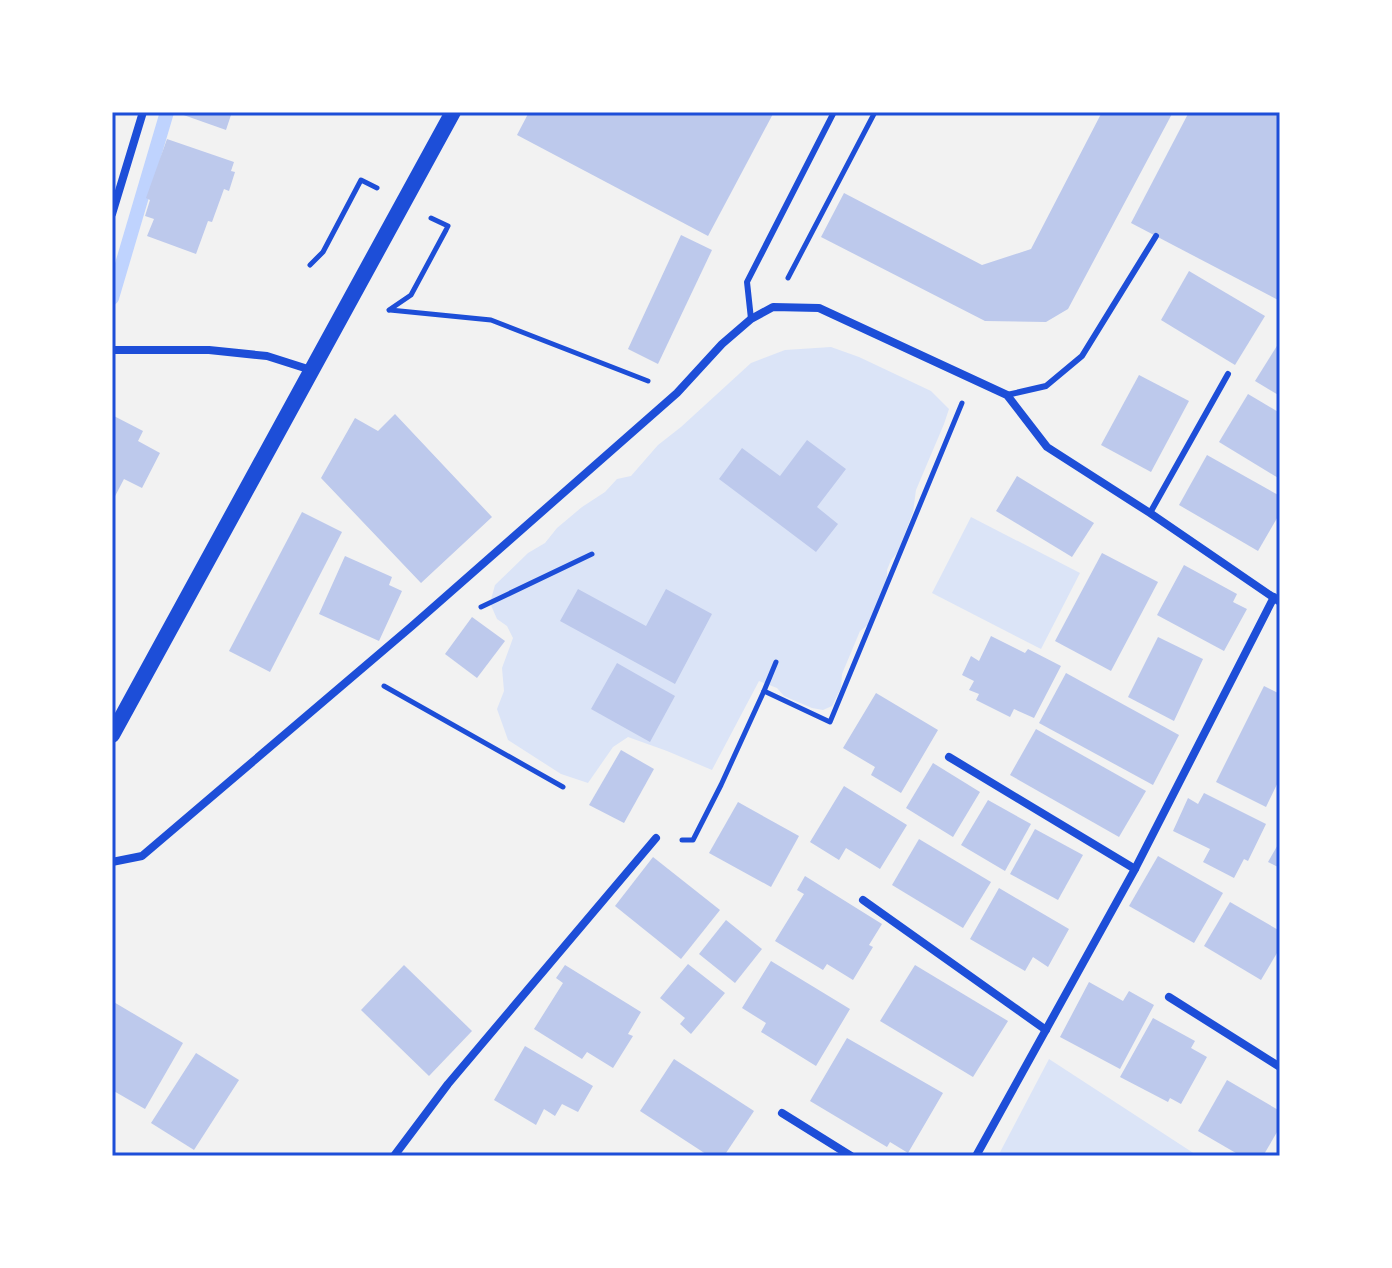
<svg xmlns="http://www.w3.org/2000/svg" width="1392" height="1268" viewBox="0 0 1392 1268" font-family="'Exo 2',sans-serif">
  <rect width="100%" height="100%" fill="#f2f2f2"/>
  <g fill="#dbe4f7">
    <polygon points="831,347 859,357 931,391 949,409 944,424 916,490 913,512 898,552 891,560 887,570 887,579 868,625 860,631 842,674 841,688 832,706 823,710 812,708 784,696 777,688 759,681 712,770 667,751 628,737 613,747 588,783 561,774 508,740 497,709 504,691 502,668 513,638 507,626 497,619 490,603 495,585 528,553 545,543 557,528 582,507 605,492 617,479 631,476 658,445 681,427 751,363 785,350"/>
    <polygon points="971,517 1080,573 1041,649 932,593"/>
    <polygon points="1049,1059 1198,1156 998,1156"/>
  </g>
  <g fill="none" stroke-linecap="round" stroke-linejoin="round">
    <polyline stroke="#bfd3fe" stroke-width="14" points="112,298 167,112"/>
  </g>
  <g fill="#bdc9ec">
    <polygon points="175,112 232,112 226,130"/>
    <polygon points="529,112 774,112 708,236 517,135"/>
    <polygon points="1102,112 1173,112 1068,309 1046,322 985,321 821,237 844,193 982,265 1031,249"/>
    <polygon points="1189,112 1280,112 1280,301 1131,223"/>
    <polygon points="167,139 234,162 231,171 235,172 229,191 224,189 212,222 208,221 196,254 147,236 154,219 145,216 150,200 146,198"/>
    <polygon points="681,235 712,250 658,364 628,349"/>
    <polygon points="1189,271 1265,316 1235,365 1161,320"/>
    <polygon points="1280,341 1280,396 1255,381"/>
    <polygon points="1139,375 1189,401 1151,472 1101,445"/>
    <polygon points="1248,394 1280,413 1280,479 1219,442"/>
    <polygon points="395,414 492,517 421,583 321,478 355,418 378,431"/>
    <polygon points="112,415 143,431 138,441 160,453 142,488 124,479 112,502"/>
    <polygon points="807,440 846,469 817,507 838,524 816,552 719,479 742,448 780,476"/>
    <polygon points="1207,455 1280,496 1280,513 1258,551 1179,505"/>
    <polygon points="1017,476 1094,523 1072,557 996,511"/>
    <polygon points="302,512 342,532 270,672 229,651"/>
    <polygon points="1102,553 1158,582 1111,671 1055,641"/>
    <polygon points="345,556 392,577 389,585 402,591 379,641 319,614"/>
    <polygon points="1184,565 1237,594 1233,602 1247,609 1224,651 1157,615"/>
    <polygon points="578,589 646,626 666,589 712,614 675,684 560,621"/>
    <polygon points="472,617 505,641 477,678 445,654"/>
    <polygon points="991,636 1025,653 1028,649 1061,666 1034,718 1014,709 1010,717 976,700 979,694 969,690 974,681 962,675 971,656 979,661"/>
    <polygon points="1158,637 1203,659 1174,721 1128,697"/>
    <polygon points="617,663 675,696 650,742 591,709"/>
    <polygon points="1066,673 1179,735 1153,785 1039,723"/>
    <polygon points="1264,686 1280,694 1280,778 1266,807 1216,782"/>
    <polygon points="876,693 938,730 901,793 871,775 875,767 843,748"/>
    <polygon points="1036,729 1146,791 1119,837 1010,775"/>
    <polygon points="621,750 654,769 624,823 589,805"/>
    <polygon points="933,763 980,792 953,837 906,808"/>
    <polygon points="844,786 907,825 880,869 846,848 839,860 810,842"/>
    <polygon points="1204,793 1266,824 1248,861 1244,859 1234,878 1203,862 1210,849 1173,831 1188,798 1198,804"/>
    <polygon points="988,800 1031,824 1005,871 961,845"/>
    <polygon points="738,802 799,836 771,887 709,853"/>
    <polygon points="1035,829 1083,855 1058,900 1010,874"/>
    <polygon points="919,839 991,882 963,928 892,885"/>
    <polygon points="1280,841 1280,868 1268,862"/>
    <polygon points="1158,856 1223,893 1194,943 1129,906"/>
    <polygon points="653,857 720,910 681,959 615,906"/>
    <polygon points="805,876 882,924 869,945 873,947 853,980 827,964 823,970 775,941 804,894 797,890"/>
    <polygon points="999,888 1069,929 1048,967 1033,957 1025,971 970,939"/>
    <polygon points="1230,902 1280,931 1280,948 1261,980 1204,946"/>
    <polygon points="726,920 762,949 735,983 699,954"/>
    <polygon points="771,961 850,1009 816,1066 761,1032 766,1023 742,1008"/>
    <polygon points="688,964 725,993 691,1034 680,1024 685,1018 660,998"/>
    <polygon points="404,965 472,1031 429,1076 361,1010"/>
    <polygon points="565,965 641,1012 628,1034 633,1036 613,1068 587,1052 582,1059 534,1029 563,983 556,978"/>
    <polygon points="915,965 1008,1021 973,1077 880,1021"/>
    <polygon points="1089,982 1123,1001 1129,991 1154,1005 1120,1069 1060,1037"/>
    <polygon points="112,1001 183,1043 145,1109 112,1090"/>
    <polygon points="1153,1018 1195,1041 1191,1048 1207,1057 1181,1104 1170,1098 1168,1102 1120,1077"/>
    <polygon points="847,1038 943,1093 908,1153 890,1142 887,1147 810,1101"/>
    <polygon points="525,1046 593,1086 578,1112 562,1104 555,1116 544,1109 536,1125 494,1100"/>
    <polygon points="196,1053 239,1080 194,1150 151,1123"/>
    <polygon points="674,1059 754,1111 724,1156 709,1156 640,1111"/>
    <polygon points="1227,1080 1280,1111 1280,1127 1263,1156 1241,1156 1198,1131"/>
  </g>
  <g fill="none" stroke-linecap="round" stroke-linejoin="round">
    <g stroke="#1d4ed8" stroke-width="5">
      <polyline points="310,265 323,252 361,180 377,188"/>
      <polyline points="788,278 875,112"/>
      <polyline points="389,310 411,295 446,230 448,226 431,218"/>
      <polyline points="390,310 491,320 648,381"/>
      <polyline points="481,607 592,554"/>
      <polyline points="384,686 563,787"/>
      <polyline points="764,691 776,662"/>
      <polyline points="682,840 693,840 721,785 764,691 830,722 962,403"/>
    </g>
    <g stroke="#1d4ed8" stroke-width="6">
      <polyline points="751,319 747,282 834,112"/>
      <polyline points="1007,395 1046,386 1082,356 1156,236"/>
      <polyline points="1150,513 1228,374"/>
    </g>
    <g stroke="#1d4ed8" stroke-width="8">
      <polyline points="112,214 143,112"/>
      <polyline points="112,350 209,350 267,356 311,370"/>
      <polyline points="949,757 1135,869"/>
      <polyline points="112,862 142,856 412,626 677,393 722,344 751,319 773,307 819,308 1007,395 1047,447 1150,513 1280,602"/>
      <polyline points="863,900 1046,1030"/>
      <polyline points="1169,997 1280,1067"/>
      <polyline points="782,1113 851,1156"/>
      <polyline points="394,1156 448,1084 656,838"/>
      <polyline points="976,1156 1135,869 1274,597"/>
    </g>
    <polyline stroke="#1d4ed8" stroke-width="16" points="112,735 453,112"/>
  </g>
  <rect width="1392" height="1268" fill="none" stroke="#ffffff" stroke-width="228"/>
  <rect x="114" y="114" width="1164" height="1040" fill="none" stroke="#1d4ed8" stroke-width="3"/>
</svg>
